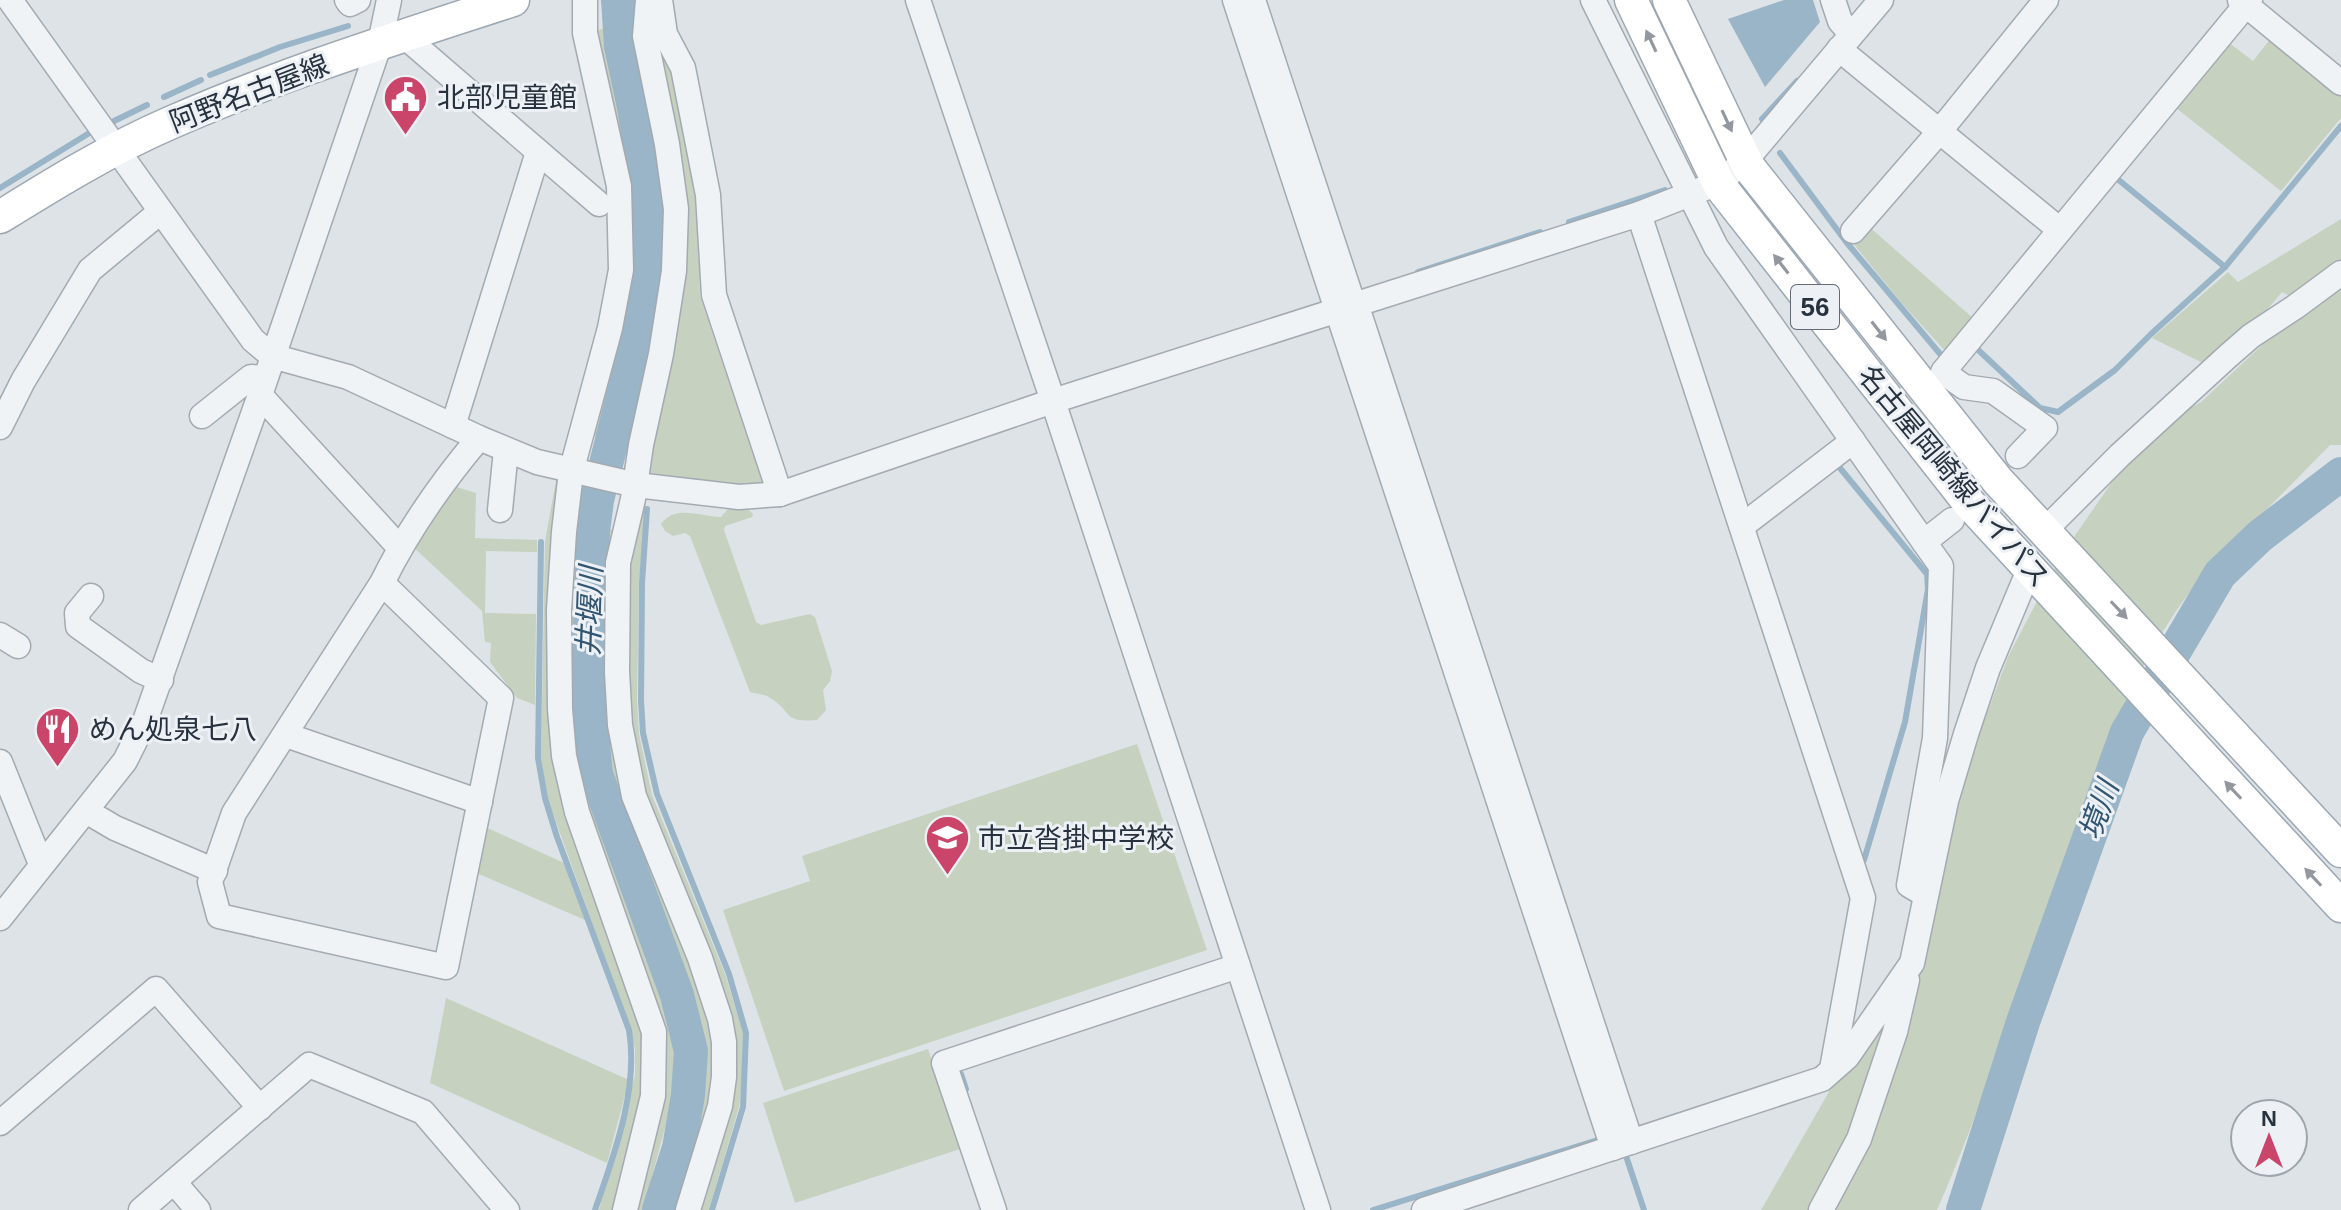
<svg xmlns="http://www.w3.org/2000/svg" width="2341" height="1210" viewBox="0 0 2341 1210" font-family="Arial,'Noto Sans JP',sans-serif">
  <rect width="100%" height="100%" fill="#dee3e7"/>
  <g fill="#c6d1bf">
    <polygon points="652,14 672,69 697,201 700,296 765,491 643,476 681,263"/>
    <path d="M612 26 642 195H632L631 200 643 201C647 261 638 308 625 367 620 391 615 417 604 438L587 434 620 312 595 31Z"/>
    <polygon points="2275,33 2341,88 2341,118 2281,191 2171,104 2224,39 2253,61"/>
    <polygon points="2341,219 2341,263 2294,298 2282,292 2256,323 2205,364 2152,338 2228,272 2238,282"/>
    <polygon points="1866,224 1974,319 1946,352 1900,301 1852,242"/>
    <path d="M2341 280V445H2330C2303 473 2276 500 2249 527 2222 555 2195 582 2174 614 2127 685 2097 765 2069 845 2025 967 1989 1092 1937 1210H1829L1976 743 2008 657 2045 586 2065 550 2112 482 2166 421 2201 402 2302 308Z"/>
    <polygon points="557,475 562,477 555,712 650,1065 619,1210 599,1210 635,1075 635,1049 631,1031 547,797 541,758 545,541"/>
    <polygon points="447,484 476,493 475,538 537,540 537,552 486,551 485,613 536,614 535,705 517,698 490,662 491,643 485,642 482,611 410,544"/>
    <polygon points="639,499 646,500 639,582 637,699 639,734 652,795 725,974 743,1032 742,1079 739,1107 709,1210 692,1210 729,1082 630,763 622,564"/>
    <path d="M737 506 746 507 753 514 752 517 725 526 724 530 756 622 761 625 810 614 815 617 832 671 830 681 823 690 826 710 817 720C781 723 793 711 770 698 765 694 756 694 750 692L690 536 685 533 673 536 665 531 661 524C676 504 700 517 721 517L727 510Z"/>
    <polygon points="571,520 585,524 587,530 583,579 581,699 587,763 597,807 665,995 676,1039 674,1094 643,1210 629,1210 659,1083 569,757"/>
    <polygon points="621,528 614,723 708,994 719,1078 684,1210 667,1210 694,1121 700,1081 701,1053 697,1025 685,983 616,814 604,779 598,744 595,696 598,578 602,531"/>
    <polygon points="1137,744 1207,950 784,1091 723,910 810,881 802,856"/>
    <polygon points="481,825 564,863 585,920 472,871"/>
    <polygon points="1902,984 1855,1138 1814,1210 1761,1210 1834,1083"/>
    <polygon points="446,998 629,1080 607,1163 430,1083"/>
    <polygon points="928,1049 960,1149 795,1203 763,1103"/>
  </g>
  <polygon fill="#99b5c7" points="1784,0 1813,0 1820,22 1765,87 1728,19"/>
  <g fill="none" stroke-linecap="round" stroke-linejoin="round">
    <g stroke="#99b5c7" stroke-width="6">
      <polyline points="210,75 280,47 348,26"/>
      <polyline points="164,97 201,80"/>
      <polyline points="1762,119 1797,81"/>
      <polyline points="112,122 147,105"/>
      <polyline points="1780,153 1847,243 1941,355"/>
      <polyline points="2115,177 2225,267"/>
      <polyline points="0,188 91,132"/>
      <polyline points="631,198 648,198"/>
      <polyline points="1569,222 1665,190"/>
      <polyline points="1418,272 1540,232"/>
      <polyline points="1972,348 1974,346 2040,408 2058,412 2115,370 2151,334 2225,267 2341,126"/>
      <polyline points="1840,468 1927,574 1928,589 1905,722 1864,860"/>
      <polyline points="647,509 642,583 641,701 643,733 657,794 729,974 746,1033 743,1107 712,1210"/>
      <path d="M541 542 538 758 545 798 557 837 629 1030C639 1089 614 1155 595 1210"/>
      <polyline points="961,1074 966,1089"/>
      <polyline points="1626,1156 1644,1210"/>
      <polyline points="1373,1210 1601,1139"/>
    </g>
    <g stroke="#99b5c7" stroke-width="34">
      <polyline points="618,0 621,46 634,107 648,198 648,275 643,317 597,500 593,531 588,694 596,774 677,995 691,1051 688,1095 679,1148 659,1210"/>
      <polyline points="1963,1210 2023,1022 2127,732 2220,574 2260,536 2341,474"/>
    </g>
    <defs>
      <g id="minor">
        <polyline points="10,0 253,340 272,356 348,377 479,438 537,462 636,485 739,497 780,494 1053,401 1639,214 1718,183 1745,161 1881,0"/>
        <polyline points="347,0 350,4 358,0"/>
        <polyline points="585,0 585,33 619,186 621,270 610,328 571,472 564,532 559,610 560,709 564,756 577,812 654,1032 653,1096 625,1210"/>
        <polyline points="648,0 645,36 667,144 676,209 674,271 661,354 641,445 633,499 618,563 617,672 620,725 634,796 700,958 720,1019 724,1042 724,1077 720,1106 688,1210"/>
        <polyline points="660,0 665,34 683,68 708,195 714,295 780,494"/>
        <polyline points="918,0 1053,401 1318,1210"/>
        <polyline points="1235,0 1613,1148"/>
        <polyline points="1253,0 1351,297 1359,313 1631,1142"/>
        <polyline points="1593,0 1716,247 1924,542"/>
        <polyline points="1833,0 1840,21 1851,34"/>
        <polyline points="2240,0 2341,83"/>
        <polyline points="403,35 599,204"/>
        <polyline points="1839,49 2060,230"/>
        <polyline points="1639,214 1863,898 1832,1069"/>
        <polyline points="1853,231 1939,132 2046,0"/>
        <polyline points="260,395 399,547"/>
        <polyline points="202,416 251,377 265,378"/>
        <polyline points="453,426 538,152"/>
        <polyline points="0,427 23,381 90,270 160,212"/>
        <polyline points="2018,456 2045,428 1993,391 1964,387 1943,372 2250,0"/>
        <polyline points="500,510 506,450"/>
        <polyline points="1742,526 1853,441"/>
        <polyline points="2045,530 2120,455 2228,356 2251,336 2295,307 2341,273"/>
        <path d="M382 583 501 698 446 967 219 916 210 882 234 813 382 583C408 530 441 483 479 438"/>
        <polyline points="91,596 77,613 78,626 141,671 161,680"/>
        <polyline points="0,635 18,646"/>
        <polyline points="286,735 480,802"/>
        <polyline points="0,762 41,864"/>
        <polyline points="86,811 115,828 215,871"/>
        <polyline points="1926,895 1909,885 1935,738 1941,566 1924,542 1952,520"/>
        <polyline points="0,918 125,761 145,721 260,395 380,43 389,0"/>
        <polyline points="0,1123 156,989 260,1108"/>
        <polyline points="174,1182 198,1210"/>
        <polyline points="141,1210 309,1065 423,1112 507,1210"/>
        <polyline points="994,1210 944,1063 1238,966"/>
        <polyline points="1424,1210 1822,1079 1847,1057 1912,963 1946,801 1966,734 1988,668 2029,570"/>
        <polyline points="1821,1210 1859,1139 1895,1032 1907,980"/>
      </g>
      <g id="major">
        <polyline points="1631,0 1720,186 1969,503 2341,906"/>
        <polyline points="1669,0 1748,166 1998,481 2341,851"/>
        <path d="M0 217C55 183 110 149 170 123 281 74 397 38 513 0"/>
      </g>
    </defs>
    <use href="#minor" stroke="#a3aab1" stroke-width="27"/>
    <use href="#major" stroke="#9da8b3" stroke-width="35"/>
    <use href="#minor" stroke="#f0f3f6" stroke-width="24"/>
    <use href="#major" stroke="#fff" stroke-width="32"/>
  </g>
  <defs><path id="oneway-solid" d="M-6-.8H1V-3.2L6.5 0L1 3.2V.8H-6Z" transform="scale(2)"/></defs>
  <g fill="#93989e">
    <use href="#oneway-solid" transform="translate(1651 41) rotate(-115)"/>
    <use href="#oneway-solid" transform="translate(1727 121) rotate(65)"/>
    <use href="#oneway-solid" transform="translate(1781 264) rotate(-128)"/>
    <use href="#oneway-solid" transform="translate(1879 331) rotate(52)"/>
    <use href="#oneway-solid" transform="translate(2119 610) rotate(47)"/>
    <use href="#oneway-solid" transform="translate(2233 790) rotate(-133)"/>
    <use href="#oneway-solid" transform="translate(2313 877) rotate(-133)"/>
  </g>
  <defs>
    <symbol id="civic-pin" viewBox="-11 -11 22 30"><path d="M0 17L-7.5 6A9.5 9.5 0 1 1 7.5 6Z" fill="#cb4469" stroke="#edf1f5"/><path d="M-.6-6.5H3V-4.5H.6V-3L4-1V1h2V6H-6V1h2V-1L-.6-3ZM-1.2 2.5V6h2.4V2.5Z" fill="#fff"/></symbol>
    <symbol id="restaurant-pin" viewBox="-11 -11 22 30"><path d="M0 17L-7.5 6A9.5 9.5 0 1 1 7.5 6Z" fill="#cb4469" stroke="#edf1f5"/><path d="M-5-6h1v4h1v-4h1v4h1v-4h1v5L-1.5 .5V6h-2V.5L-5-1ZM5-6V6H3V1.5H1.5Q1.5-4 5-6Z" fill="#fff"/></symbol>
    <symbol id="school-pin" viewBox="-11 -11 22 30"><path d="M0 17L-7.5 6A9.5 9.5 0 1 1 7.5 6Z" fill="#cb4469" stroke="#edf1f5"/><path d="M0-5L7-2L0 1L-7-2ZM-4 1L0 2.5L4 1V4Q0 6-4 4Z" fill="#fff"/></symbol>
  </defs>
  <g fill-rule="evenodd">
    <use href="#civic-pin" x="380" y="72" width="51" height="69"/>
    <use href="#restaurant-pin" x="32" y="704" width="51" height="69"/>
    <use href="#school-pin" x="922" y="812" width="51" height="69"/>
  </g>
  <g text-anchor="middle" stroke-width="6" stroke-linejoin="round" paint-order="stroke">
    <rect fill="#edf1f5" stroke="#626b75" stroke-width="2" x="1791" y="285" width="48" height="44" rx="6"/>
    <g font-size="26" font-weight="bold" fill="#27323e">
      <text x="1815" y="316">56</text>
    </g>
    <g font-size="28" fill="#27323e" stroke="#edf1f5">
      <text transform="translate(249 93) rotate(-21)" y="10">阿野名古屋線</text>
      <text transform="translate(1954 476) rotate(50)" y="10">名古屋岡崎線バイパス</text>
    </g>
    <g font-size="28" fill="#27323e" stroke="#edf1f5" text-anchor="start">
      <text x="437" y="107">北部児童館</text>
      <text x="89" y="739">めん処泉七八</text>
      <text x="978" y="848">市立沓掛中学校</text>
    </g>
    <g font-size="30" font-style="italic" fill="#325671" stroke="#edf1f5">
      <text transform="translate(590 611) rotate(-88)" y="10">井堰川</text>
      <text transform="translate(2099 810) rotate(-70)" y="10">境川</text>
    </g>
  </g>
  <g transform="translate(2269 1138)"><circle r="38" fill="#edf1f5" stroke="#9ea5ac" stroke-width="2"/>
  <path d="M0-6L14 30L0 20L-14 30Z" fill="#cb4469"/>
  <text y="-12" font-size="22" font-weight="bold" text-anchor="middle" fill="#27323e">N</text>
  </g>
</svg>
